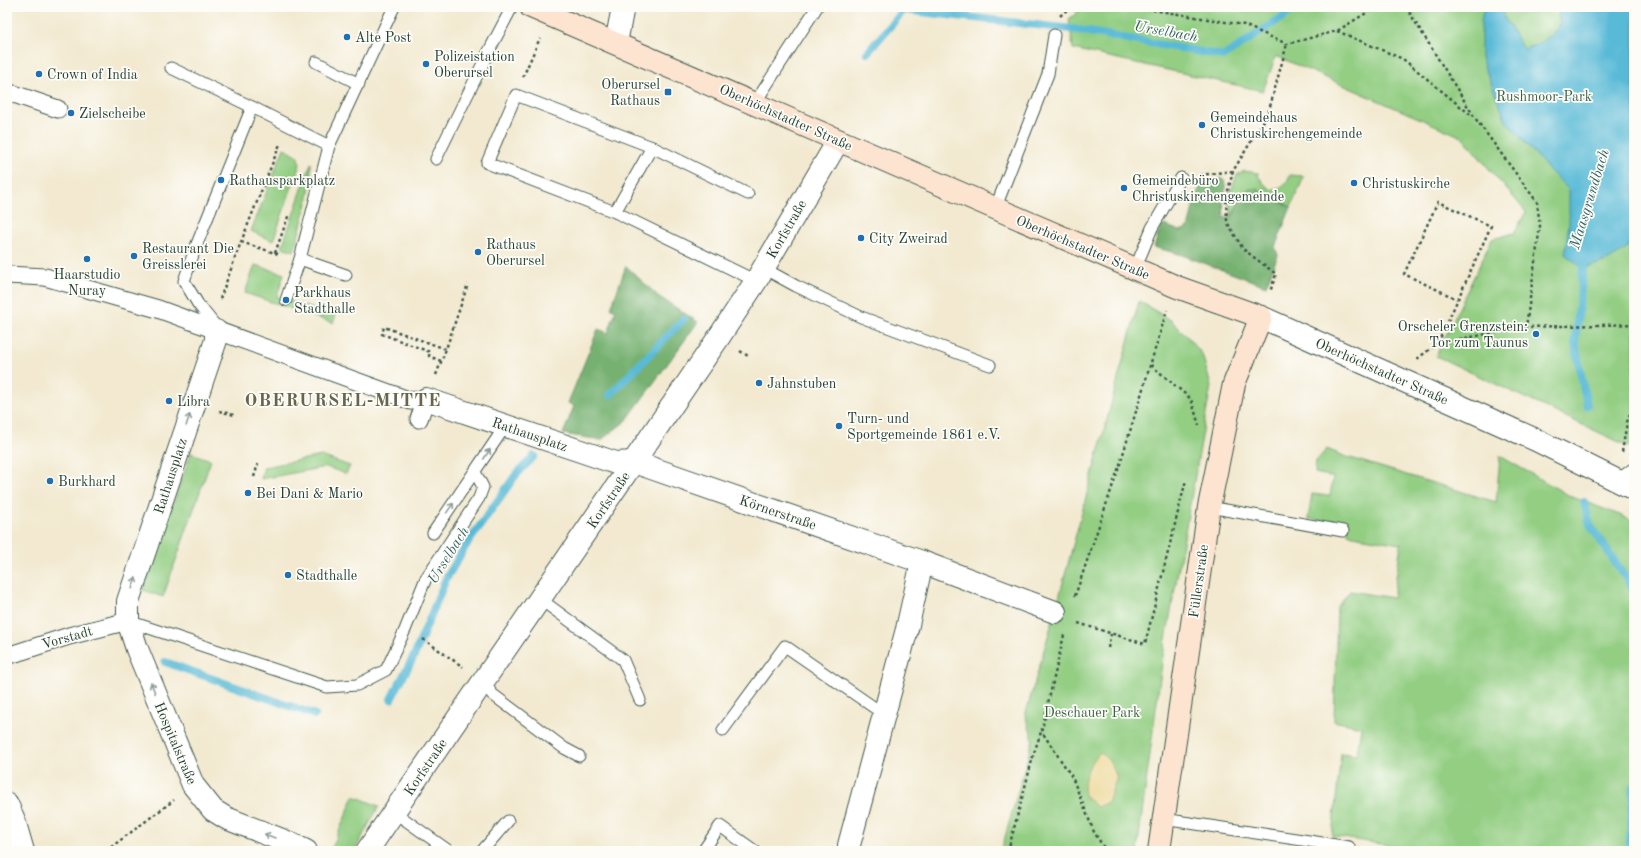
<svg xmlns="http://www.w3.org/2000/svg" width="1641" height="858" viewBox="0 0 1641 858" font-family="'Old Standard TT',serif">
  <rect width="100%" height="100%" fill="#fdfcf7"/>
  <filter id="ink" filterUnits="userSpaceOnUse"><feTurbulence type="fractalNoise" baseFrequency=".025" numOctaves="2"/><feDisplacementMap in="SourceGraphic" scale="8" xChannelSelector="R" yChannelSelector="G"/><feConvolveMatrix kernelMatrix="1 2 1 2 8 2 1 2 1" color-interpolation-filters="sRGB"/></filter>
  <filter id="wash" filterUnits="userSpaceOnUse"><feTurbulence type="fractalNoise" baseFrequency=".012" numOctaves="4" result="noise"/><feDisplacementMap in="SourceGraphic" scale="16" xChannelSelector="R" yChannelSelector="G"/><feGaussianBlur stdDeviation="0.9" result="paint"/><feColorMatrix in="noise" values="0 0 0 0 0 0 0 0 0 0 0 0 0 0 0 0 0 1.4 0 .05"/><feComposite in="paint" operator="in"/></filter>
  <g filter="url(#wash)">
    <rect width="100%" height="100%" fill="#f2e9d0"/>
    <g fill="#93ce83" stroke="#59865c">
      <polygon points="1053,7 1634,7 1634,449 1436,356 1492,239 1514,233 1526,212 1462,137 1276,56 1263,91 1073,49 1069,19 1079,11"/>
      <polygon points="284,148 297,155 300,164 273,241 251,231"/>
      <path d="M311 163C312 194 302 221 294 251L282 247Z"/>
      <path d="M1244 171 1258 173V176L1266 186 1272 190C1281 189 1287 183 1290 175L1303 176V179L1291 207 1256 189 1244 193 1232 216 1228 200 1236 177 1238 174Z"/>
      <polygon points="255,265 284,274 277,297 332,315 333,314 336,315 333,323 245,293"/>
      <polygon points="1139,301 1172,321 1187,336 1202,354 1211,386 1163,656 1137,851 1001,851 1033,739 1025,716 1055,612"/>
      <polygon points="1327,449 1344,456 1496,502 1500,456 1570,496 1620,515 1634,522 1634,851 1404,851 1404,848 1332,836 1341,753 1357,755 1361,727 1334,721 1337,607 1350,591 1393,598 1401,544 1358,537 1348,533 1349,524 1308,519 1312,494 1330,496 1333,477 1315,473 1316,461"/>
      <polygon points="191,453 211,460 163,597 143,590"/>
      <polygon points="321,456 350,466 346,474 326,467 261,479 264,467"/>
      <path d="M354 796 379 806 356 848C349 852 338 853 332 848Z"/>
    </g>
    <g fill="#76b171" stroke="#4a7752">
      <path d="M1216 179H1224L1226 189 1223 198 1224 218 1232 216 1244 193 1249 189H1256L1291 207 1275 247 1278 255 1266 286 1179 254 1154 247 1160 228 1164 225 1180 231 1188 228C1192 216 1194 190 1204 184 1208 182 1212 181 1216 179Z"/>
      <polygon points="626,266 658,296 698,322 626,421 601,440 563,434 574,406 568,403 598,329 608,333 616,310 611,308"/>
    </g>
    <path fill="#eeda9e" stroke="#868c69" d="M1100 752 1110 762 1117 777 1108 802 1097 807 1085 796C1082 776 1088 767 1100 752Z"/>
    <path fill="#59bad7" stroke="#3c7c86" d="M1484 7H1505L1503 15 1523 49 1536 45 1552 35 1560 24 1557 7H1634V241C1618 257 1605 263 1583 268L1565 254 1569 223V190L1549 170 1506 121 1481 58V21Z"/>
    <g fill="none" stroke-linecap="round" stroke-linejoin="round">
      <g stroke="#59bad7" stroke-width="8">
        <polyline points="867,53 904,10 1072,29 1224,56 1298,7"/>
        <polyline points="1585,259 1583,268 1575,343 1587,405"/>
        <polyline points="610,395 684,319"/>
        <polyline points="1584,502 1590,525 1634,590"/>
        <polyline points="165,662 315,715"/>
        <polyline points="391,699 414,656 446,579 465,547 515,476 534,456"/>
        <polyline points="1629,851 1634,787"/>
      </g>
    </g>
  </g>
  <g filter="url(#ink)">
    <g fill="none" stroke-linecap="round" stroke-linejoin="round">
      <defs>
        <g id="service">
          <polyline points="316,62 359,84"/>
          <polyline points="171,68 252,107"/>
          <polyline points="755,103 817,7"/>
          <polyline points="652,147 748,194"/>
          <polyline points="436,159 490,49 512,7"/>
          <polyline points="995,209 1048,74 1054,35"/>
          <polyline points="615,212 652,147 516,95 487,163 615,212 756,281"/>
          <polyline points="300,259 346,275"/>
          <polyline points="763,268 796,286 861,317 990,365"/>
          <polyline points="1135,269 1152,228 1181,178"/>
          <polyline points="286,300 300,259 329,146"/>
          <polyline points="216,331 214,324 198,304 184,281 195,249 252,107 329,146 394,7"/>
          <polyline points="1618,480 1634,468"/>
          <polyline points="1209,507 1343,531"/>
          <polyline points="433,533 506,425"/>
          <polyline points="540,599 623,660 640,700"/>
          <polyline points="128,621 327,687 357,685 386,670 405,630 426,578 479,498 483,487 475,472"/>
          <polyline points="483,681 492,694 564,748 579,756"/>
          <polyline points="723,730 785,646 885,715"/>
          <polyline points="394,812 449,851"/>
          <polyline points="1163,819 1349,847"/>
          <polyline points="482,851 508,821"/>
          <polyline points="703,851 720,826 755,851"/>
        </g>
        <g id="pedestrian">
          <polyline points="7,94 14,94 58,109"/>
          <polyline points="7,275 45,277 158,309 411,401 426,399 419,419"/>
          <polyline points="7,656 69,636 128,621"/>
        </g>
        <g id="minor">
          <polyline points="616,43 623,7"/>
          <polyline points="216,331 216,340 128,601 128,621 137,649 193,785 213,810 226,818 292,844 306,851"/>
          <polyline points="426,399 616,463 634,462 922,562 1055,612"/>
          <polyline points="7,804 14,820 23,851"/>
          <polyline points="849,845 907,629 922,562"/>
          <polyline points="367,851 719,337 756,281 838,141"/>
        </g>
        <polyline id="tertiary" points="1261,317 1536,440 1634,489"/>
        <polyline id="secondary" points="531,7 1177,287 1261,317 1234,384 1209,507 1159,851"/>
      </defs>
      <use href="#service" stroke="#3f574b" stroke-width="13"/>
      <use href="#pedestrian" stroke="#3f574b" stroke-width="19"/>
      <use href="#minor" stroke="#3f574b" stroke-width="24"/>
      <use href="#tertiary" stroke="#3f574b" stroke-width="24"/>
      <use href="#secondary" stroke="#3f574b" stroke-width="24"/>
      <g stroke="#3f574b" stroke-width="2.5" stroke-dasharray="3 3" stroke-linecap="butt">
        <polyline points="1135,7 1244,25 1287,44 1337,31 1376,7"/>
        <polyline points="1406,7 1475,118 1537,202 1540,226 1526,327"/>
        <polyline points="1060,16 1070,7"/>
        <polyline points="1337,31 1403,59 1472,116"/>
        <polyline points="523,77 540,38"/>
        <polyline points="1233,171 1226,199 1227,222 1243,249 1276,274 1270,292"/>
        <polyline points="1200,175 1233,171 1268,114 1287,44"/>
        <polyline points="241,242 281,255"/>
        <polyline points="275,253 289,214"/>
        <polyline points="220,299 241,242 280,144"/>
        <polyline points="1438,343 1491,226 1438,202 1404,274 1457,299"/>
        <polyline points="740,351 748,356"/>
        <polyline points="1417,359 1438,343 1526,327 1634,324"/>
        <polyline points="441,361 429,356 430,352 382,334 384,327 446,349 468,284"/>
        <polyline points="1151,365 1191,399 1199,425"/>
        <polyline points="436,375 446,349"/>
        <polyline points="219,411 234,415"/>
        <polyline points="1622,452 1627,422 1634,403"/>
        <polyline points="254,477 258,464"/>
        <polyline points="1075,596 1120,464 1167,310"/>
        <polyline points="1078,623 1145,644 1186,480"/>
        <polyline points="1064,635 1042,729 1044,735 1072,777 1094,832 1106,851"/>
        <polyline points="423,639 463,667"/>
        <polyline points="1108,648 1111,634"/>
        <polyline points="106,851 174,800"/>
        <polyline points="1008,851 1034,753 1042,729"/>
      </g>
      <use href="#service" stroke="#fff" stroke-width="11"/>
      <use href="#pedestrian" stroke="#fff" stroke-width="17"/>
      <use href="#minor" stroke="#fff" stroke-width="22"/>
      <use href="#tertiary" stroke="#fff" stroke-width="22"/>
      <use href="#secondary" stroke="#fde4d0" stroke-width="22"/>
    </g>
    <defs><path id="oneway-shaft" d="M-6 0H5M1.5-3L5.5 0L1.5 3" fill="none" stroke-width="1.6" stroke-linecap="round" stroke-linejoin="round"/></defs>
    <g stroke="#8f9e9a">
      <use href="#oneway-shaft" transform="translate(188 420) rotate(-72)"/>
      <use href="#oneway-shaft" transform="translate(487 454) rotate(-57)"/>
      <use href="#oneway-shaft" transform="translate(450 508) rotate(-55)"/>
      <use href="#oneway-shaft" transform="translate(134 583) rotate(-72)"/>
      <use href="#oneway-shaft" transform="translate(153 688) rotate(-113)"/>
      <use href="#oneway-shaft" transform="translate(270 836) rotate(-159)"/>
    </g>
  </g>
  <g fill="#1f6fb2" stroke="#fdfcf7" stroke-width="1.5">
    <circle cx="347" cy="37" r="4"/>
    <circle cx="426" cy="64" r="4"/>
    <circle cx="39" cy="74" r="4"/>
    <rect x="664" y="88" width="8" height="8" rx="2"/>
    <circle cx="71" cy="113" r="4"/>
    <circle cx="1202" cy="125" r="4"/>
    <circle cx="221" cy="180" r="4"/>
    <circle cx="1354" cy="183" r="4"/>
    <circle cx="1124" cy="188" r="4"/>
    <circle cx="861" cy="238" r="4"/>
    <circle cx="478" cy="252" r="4"/>
    <circle cx="134" cy="256" r="4"/>
    <circle cx="87" cy="259" r="4"/>
    <circle cx="286" cy="300" r="4"/>
    <circle cx="1536" cy="334" r="4"/>
    <circle cx="759" cy="383" r="4"/>
    <circle cx="169" cy="401" r="4"/>
    <circle cx="839" cy="426" r="4"/>
    <circle cx="50" cy="481" r="4"/>
    <circle cx="248" cy="493" r="4"/>
    <circle cx="288" cy="575" r="4"/>
  </g>
  <g text-anchor="middle" stroke-width="3.5" stroke-linejoin="round" paint-order="stroke">
    <g font-size="14" fill="#1f3d34" stroke="#fdfcf7" text-anchor="start">
      <text x="355" y="42">Alte Post</text>
      <text x="434" y="61">Polizeistation<tspan x="434" dy="16">Oberursel</tspan></text>
      <text x="47" y="79">Crown of India</text>
      <text x="660" y="89" text-anchor="end">Oberursel<tspan x="660" dy="16">Rathaus</tspan></text>
      <text x="79" y="118">Zielscheibe</text>
      <text x="1210" y="122">Gemeindehaus<tspan x="1210" dy="16">Christuskirchengemeinde</tspan></text>
      <text x="229" y="185">Rathausparkplatz</text>
      <text x="1132" y="185">Gemeindebüro<tspan x="1132" dy="16">Christuskirchengemeinde</tspan></text>
      <text x="1362" y="188">Christuskirche</text>
      <text x="869" y="243">City Zweirad</text>
      <text x="486" y="249">Rathaus<tspan x="486" dy="16">Oberursel</tspan></text>
      <text x="142" y="253">Restaurant Die<tspan x="142" dy="16">Greisslerei</tspan></text>
      <text x="87" y="279" text-anchor="middle">Haarstudio<tspan x="87" dy="16">Nuray</tspan></text>
      <text x="294" y="297">Parkhaus<tspan x="294" dy="16">Stadthalle</tspan></text>
      <text x="1528" y="331" text-anchor="end">Orscheler Grenzstein:<tspan x="1528" dy="16">Tor zum Taunus</tspan></text>
      <text x="767" y="388">Jahnstuben</text>
      <text x="177" y="406">Libra</text>
      <text x="847" y="423">Turn- und<tspan x="847" dy="16">Sportgemeinde 1861 e.V.</tspan></text>
      <text x="58" y="486">Burkhard</text>
      <text x="256" y="498">Bei Dani &amp; Mario</text>
      <text x="296" y="580">Stadthalle</text>
    </g>
    <g font-size="14" fill="#3c6148" stroke="#fdfcf7">
      <text x="1544" y="101">Rushmoor-Park</text>
      <text x="1092" y="717">Deschauer Park</text>
    </g>
    <g font-size="14" fill="#1f3d34" stroke="#fdfcf7">
      <text transform="translate(786 117) rotate(24)" y="5">Oberhöchstadter Straße</text>
      <text transform="translate(786 229) rotate(-60)" y="5">Korfstraße</text>
      <text transform="translate(1083 247) rotate(23)" y="5">Oberhöchstadter Straße</text>
      <text transform="translate(1382 371) rotate(24)" y="5">Oberhöchstadter Straße</text>
      <text transform="translate(530 434) rotate(19)" y="5">Rathausplatz</text>
      <text transform="translate(170 476) rotate(-72)" y="5">Rathausplatz</text>
      <text transform="translate(608 500) rotate(-56)" y="5">Korfstraße</text>
      <text transform="translate(778 512) rotate(19)" y="5">Körnerstraße</text>
      <text transform="translate(1198 581) rotate(-82)" y="5">Füllerstraße</text>
      <text transform="translate(67 637) rotate(-16)" y="5">Vorstadt</text>
      <text transform="translate(176 743) rotate(67)" y="5">Hospitalstraße</text>
      <text transform="translate(425 767) rotate(-56)" y="5">Korfstraße</text>
    </g>
    <g font-size="15" font-style="italic" fill="#306265" stroke="#fdfcf7">
      <text transform="translate(1166 31) rotate(10)" y="5">Urselbach</text>
      <text transform="translate(1589 199) rotate(-73)" y="5">Maasgrundbach</text>
      <text transform="translate(448 555) rotate(-58)" y="5">Urselbach</text>
    </g>
    <g font-size="18" font-weight="bold" letter-spacing="1" fill="#66654f" stroke="#fdfcf7">
      <text x="343" y="406">OBERURSEL-MITTE</text>
    </g>
  </g>
  <rect width="1641" height="858" fill="none" stroke="#fdfcf7" stroke-width="24"/>
</svg>
